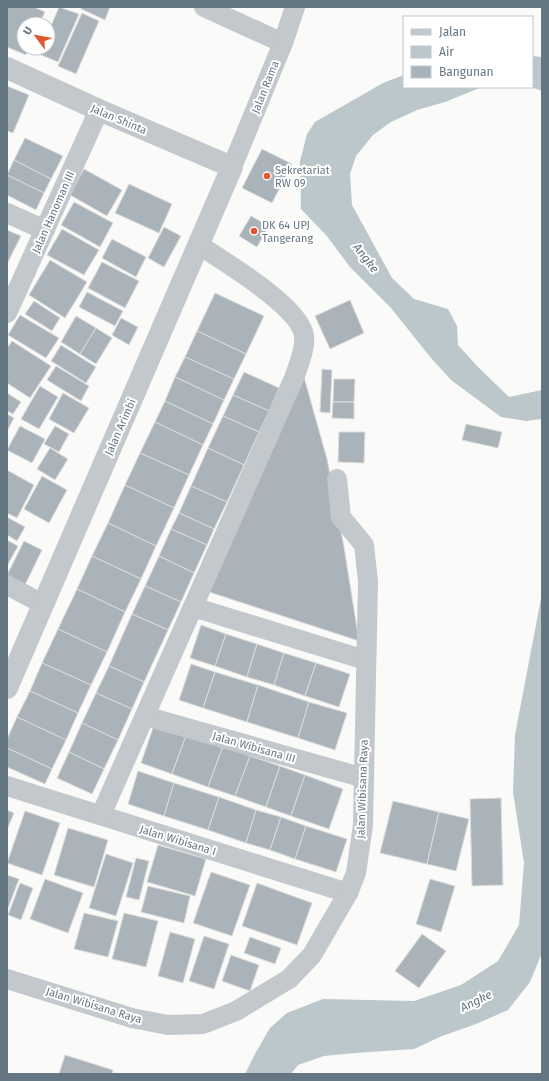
<svg xmlns="http://www.w3.org/2000/svg" width="549" height="1081" viewBox="0 0 549 1081" font-family="'Fira Sans',sans-serif">
  <rect width="100%" height="100%" fill="#fafaf8"/>
  <g fill="#bbc7cb">
    <polygon points="532,56 542,57 542,91 531,87 532,87"/>
    <polygon points="404,75 404,87 482,87 445,102 417,110 391,122 373,135 356,156 350,174 352,205 392,278 414,299 448,309 457,326 458,345 478,367 509,397 542,390 542,419 526,421 501,417 451,380 431,358 391,308 350,267 326,235 301,209 300,161 307,134 315,122 383,83"/>
    <polygon points="542,593 542,953 530,982 508,1010 476,1024 442,1036 414,1049 355,1053 324,1056 298,1065 291,1074 245,1074 256,1052 270,1028 287,1013 323,999 414,1001 461,985 498,961 519,925 524,863 513,792 515,735"/>
  </g>
  <g fill="#aab3b9" stroke="#dcdcda">
    <polygon points="7,7 34,7 45,12 39,24 24,24 24,48 29,48 26,55 7,47"/>
    <polygon points="59,7 79,14 58,62 39,54 41,48 48,48 48,33"/>
    <polygon points="81,7 110,7 105,20 81,9"/>
    <polygon points="82,13 99,21 76,74 58,66"/>
    <polygon points="7,86 29,95 13,133 7,131"/>
    <polygon points="25,138 63,156 51,179 14,160"/>
    <polygon points="262,149 292,164 272,203 242,188"/>
    <polygon points="14,160 51,179 44,193 7,175"/>
    <polygon points="84,169 122,190 107,216 70,195"/>
    <polygon points="7,175 44,193 36,210 7,195"/>
    <polygon points="129,184 172,204 159,233 115,213"/>
    <polygon points="74,202 113,223 100,247 61,225"/>
    <polygon points="251,216 269,226 257,247 239,236"/>
    <polygon points="164,227 181,236 164,267 148,258"/>
    <polygon points="62,229 99,250 84,275 47,255"/>
    <polygon points="7,230 21,236 7,264"/>
    <polygon points="112,239 146,257 136,277 102,258"/>
    <polygon points="50,260 87,282 65,318 29,295"/>
    <polygon points="102,262 139,281 125,308 88,288"/>
    <polygon points="87,292 123,311 115,326 79,307"/>
    <polygon points="215,293 264,316 246,354 197,331"/>
    <polygon points="350,300 364,333 330,349 315,316"/>
    <polygon points="34,301 60,318 52,331 25,314"/>
    <polygon points="20,315 59,338 46,358 8,335"/>
    <polygon points="76,316 96,328 80,354 61,342"/>
    <polygon points="121,318 138,327 129,345 112,335"/>
    <polygon points="96,328 112,338 96,364 80,354"/>
    <polygon points="197,331 246,354 234,379 185,357"/>
    <polygon points="12,341 51,366 30,398 7,383 7,348"/>
    <polygon points="61,345 96,367 86,383 51,361"/>
    <polygon points="185,357 234,379 224,400 175,377"/>
    <polygon points="56,366 89,386 81,401 47,380"/>
    <polygon points="322,369 332,370 330,413 320,412"/>
    <polygon points="244,372 279,388 269,411 233,395"/>
    <polygon points="175,377 224,400 213,424 165,401"/>
    <polygon points="304,377 327,459 344,547 359,641 209,592"/>
    <polygon points="334,379 355,379 354,402 333,402"/>
    <polygon points="40,386 58,397 39,429 21,419"/>
    <polygon points="7,393 21,402 13,414 7,411"/>
    <polygon points="63,393 89,408 74,433 49,419"/>
    <polygon points="233,395 269,411 259,432 223,416"/>
    <polygon points="165,401 213,424 203,445 155,422"/>
    <polygon points="333,402 354,402 354,419 332,418"/>
    <polygon points="7,414 14,418 7,431"/>
    <polygon points="223,416 259,432 244,465 208,448"/>
    <polygon points="155,422 203,445 189,475 140,453"/>
    <polygon points="466,424 502,432 498,448 462,440"/>
    <polygon points="20,426 45,439 32,463 7,450"/>
    <polygon points="55,426 69,434 59,452 44,444"/>
    <polygon points="339,432 365,432 364,463 338,462"/>
    <polygon points="50,448 68,459 55,480 37,469"/>
    <polygon points="208,448 244,465 227,502 191,486"/>
    <polygon points="140,453 189,475 174,508 125,485"/>
    <polygon points="7,470 34,485 17,518 7,513"/>
    <polygon points="42,476 67,490 49,523 24,509"/>
    <polygon points="125,485 174,508 156,546 108,523"/>
    <polygon points="191,486 227,502 214,529 179,513"/>
    <polygon points="179,513 214,529 207,545 171,529"/>
    <polygon points="7,517 25,527 17,541 7,535"/>
    <polygon points="108,523 156,546 141,579 92,556"/>
    <polygon points="171,529 207,545 194,573 159,556"/>
    <polygon points="7,540 18,546 7,566"/>
    <polygon points="24,541 42,550 22,591 7,575"/>
    <polygon points="92,556 141,579 125,612 77,589"/>
    <polygon points="159,556 194,573 181,602 145,586"/>
    <polygon points="145,586 181,602 168,630 132,614"/>
    <polygon points="77,589 125,612 107,652 58,629"/>
    <polygon points="132,614 168,630 144,682 109,666"/>
    <polygon points="201,625 226,634 215,666 190,658"/>
    <polygon points="58,629 107,652 91,685 42,663"/>
    <polygon points="226,634 257,644 247,677 215,666"/>
    <polygon points="257,644 284,653 274,685 247,677"/>
    <polygon points="284,653 316,663 305,696 274,685"/>
    <polygon points="42,663 91,685 78,713 30,691"/>
    <polygon points="316,663 350,674 339,707 305,696"/>
    <polygon points="191,664 215,672 203,708 179,700"/>
    <polygon points="109,666 144,682 132,709 96,693"/>
    <polygon points="215,672 258,685 247,722 203,708"/>
    <polygon points="258,685 309,702 298,738 247,722"/>
    <polygon points="30,691 78,713 66,740 17,717"/>
    <polygon points="96,693 132,709 118,740 82,723"/>
    <polygon points="309,702 347,713 335,750 298,738"/>
    <polygon points="17,717 66,740 52,769 7,748 7,739"/>
    <polygon points="155,722 187,733 172,774 141,763"/>
    <polygon points="82,723 118,740 104,769 69,752"/>
    <polygon points="187,733 223,746 208,787 172,774"/>
    <polygon points="223,746 250,756 235,796 208,787"/>
    <polygon points="7,748 52,769 45,784 7,767"/>
    <polygon points="69,752 104,769 92,794 57,778"/>
    <polygon points="250,756 280,766 266,807 235,796"/>
    <polygon points="280,766 305,775 291,816 266,807"/>
    <polygon points="138,771 174,783 164,816 128,804"/>
    <polygon points="305,775 343,789 329,829 291,816"/>
    <polygon points="174,783 219,797 208,830 164,816"/>
    <polygon points="219,797 256,810 246,843 208,830"/>
    <polygon points="501,798 503,885 472,886 470,799"/>
    <polygon points="393,801 439,812 427,864 380,853"/>
    <polygon points="7,810 14,813 7,830"/>
    <polygon points="256,810 281,817 270,850 246,843"/>
    <polygon points="25,811 60,823 42,875 7,863"/>
    <polygon points="439,812 469,819 456,871 427,864"/>
    <polygon points="281,817 306,826 295,859 270,850"/>
    <polygon points="306,826 347,839 336,872 295,859"/>
    <polygon points="68,828 108,840 94,887 54,875"/>
    <polygon points="158,845 206,859 195,896 147,882"/>
    <polygon points="106,854 133,863 116,916 89,908"/>
    <polygon points="136,858 149,861 139,900 126,897"/>
    <polygon points="211,872 250,885 232,936 193,923"/>
    <polygon points="7,875 19,879 7,911"/>
    <polygon points="45,879 83,893 68,933 30,919"/>
    <polygon points="430,879 455,886 441,932 416,924"/>
    <polygon points="20,883 33,888 21,920 8,915"/>
    <polygon points="257,883 312,903 297,945 242,926"/>
    <polygon points="148,886 190,896 184,923 141,912"/>
    <polygon points="84,913 118,921 108,957 74,949"/>
    <polygon points="124,913 158,921 146,967 112,959"/>
    <polygon points="170,932 195,939 183,983 158,976"/>
    <polygon points="422,934 446,951 419,988 395,971"/>
    <polygon points="204,936 229,944 214,989 189,981"/>
    <polygon points="250,937 281,948 275,964 244,953"/>
    <polygon points="231,955 259,965 250,991 222,981"/>
    <polygon points="65,1055 113,1070 112,1074 59,1074"/>
  </g>
  <g fill="none" stroke-linecap="round" stroke-linejoin="round">
    <g stroke="#c3c8cc" stroke-width="20">
      <polyline points="204,7 283,43"/>
      <polyline points="232,167 283,43 295,7"/>
      <polyline points="7,213 45,230"/>
      <polyline points="7,313 99,110"/>
      <polyline points="7,585 43,604"/>
      <polyline points="193,607 365,660"/>
      <polyline points="145,716 364,778"/>
      <polyline points="7,786 348,893"/>
      <path d="M101 815 294 378C298 366 306 348 304 336 301 307 223 261 199 245"/>
      <polyline points="7,979 132,1018 168,1025 203,1024 236,1011 289,979 312,955 348,893 356,873 363,825 368,581 364,545 341,517 337,479"/>
    </g>
    <polyline stroke="#c3c8cc" stroke-width="22" points="7,68 99,110 232,167 7,688"/>
  </g>
  <g fill="#e4572e" stroke="#fff" stroke-width="1.5">
    <circle cx="267" cy="176" r="4"/>
    <circle cx="254" cy="231" r="4"/>
  </g>
  <g text-anchor="middle" stroke-width="4" stroke-linejoin="round" paint-order="stroke">
    <g font-size="11" fill="#657683" stroke="#fff">
      <text transform="translate(265 87) rotate(-68)" y="4">Jalan Rama</text>
      <text transform="translate(119 119) rotate(23)" y="4">Jalan Shinta</text>
      <text transform="translate(53 212) rotate(-66)" y="4">Jalan Hanoman III</text>
      <text transform="translate(120 427) rotate(-66)" y="4">Jalan Arimbi</text>
      <text transform="translate(254 747) rotate(16)" y="4">Jalan Wibisana III</text>
      <text transform="translate(362 789) rotate(-88)" y="4">Jalan Wibisana Raya</text>
      <text transform="translate(178 840) rotate(17)" y="4">Jalan Wibisana I</text>
      <text transform="translate(94 1005) rotate(17)" y="4">Jalan Wibisana Raya</text>
    </g>
    <g font-size="11" fill="#657683" stroke="#fff" text-anchor="start">
      <text x="275" y="174">Sekretariat<tspan x="275" dy="13">RW 09</tspan></text>
      <text x="262" y="229">DK 64 UPJ<tspan x="262" dy="13">Tangerang</tspan></text>
    </g>
    <g font-size="12" font-style="italic" fill="#60757c" stroke="#fff">
      <text transform="translate(366 258) rotate(52)" y="4">Angke</text>
      <text transform="translate(476 1001) rotate(-26)" y="4">Angke</text>
    </g>
  </g>
  <rect width="549" height="1081" fill="none" stroke="#657683" stroke-width="16"/>
  <rect x="403" y="16" width="130" height="72" fill="#ffffff" stroke="#c1c8cd"/>
  <rect x="411" y="29" width="20" height="6" fill="#c3c8cc" stroke="#c1c8cd"/>
  <text x="439" y="36" font-size="12" fill="#657683">Jalan</text>
  <rect x="411" y="46" width="20" height="12" fill="#bbc7cb" stroke="#c1c8cd"/>
  <text x="439" y="56" font-size="12" fill="#657683">Air</text>
  <rect x="411" y="66" width="20" height="12" fill="#aab3b9" stroke="#c1c8cd"/>
  <text x="439" y="76" font-size="12" fill="#657683">Bangunan</text>
  <g transform="translate(36 36) rotate(302)"><circle r="19" fill="#ffffff" stroke="#c1c8cd"/>
  <path d="M0-3L7 15L0 10L-7 15Z" fill="#e4572e"/>
  <text y="-6" font-size="11" font-weight="bold" text-anchor="middle" fill="#657683">U</text>
  </g>
</svg>
